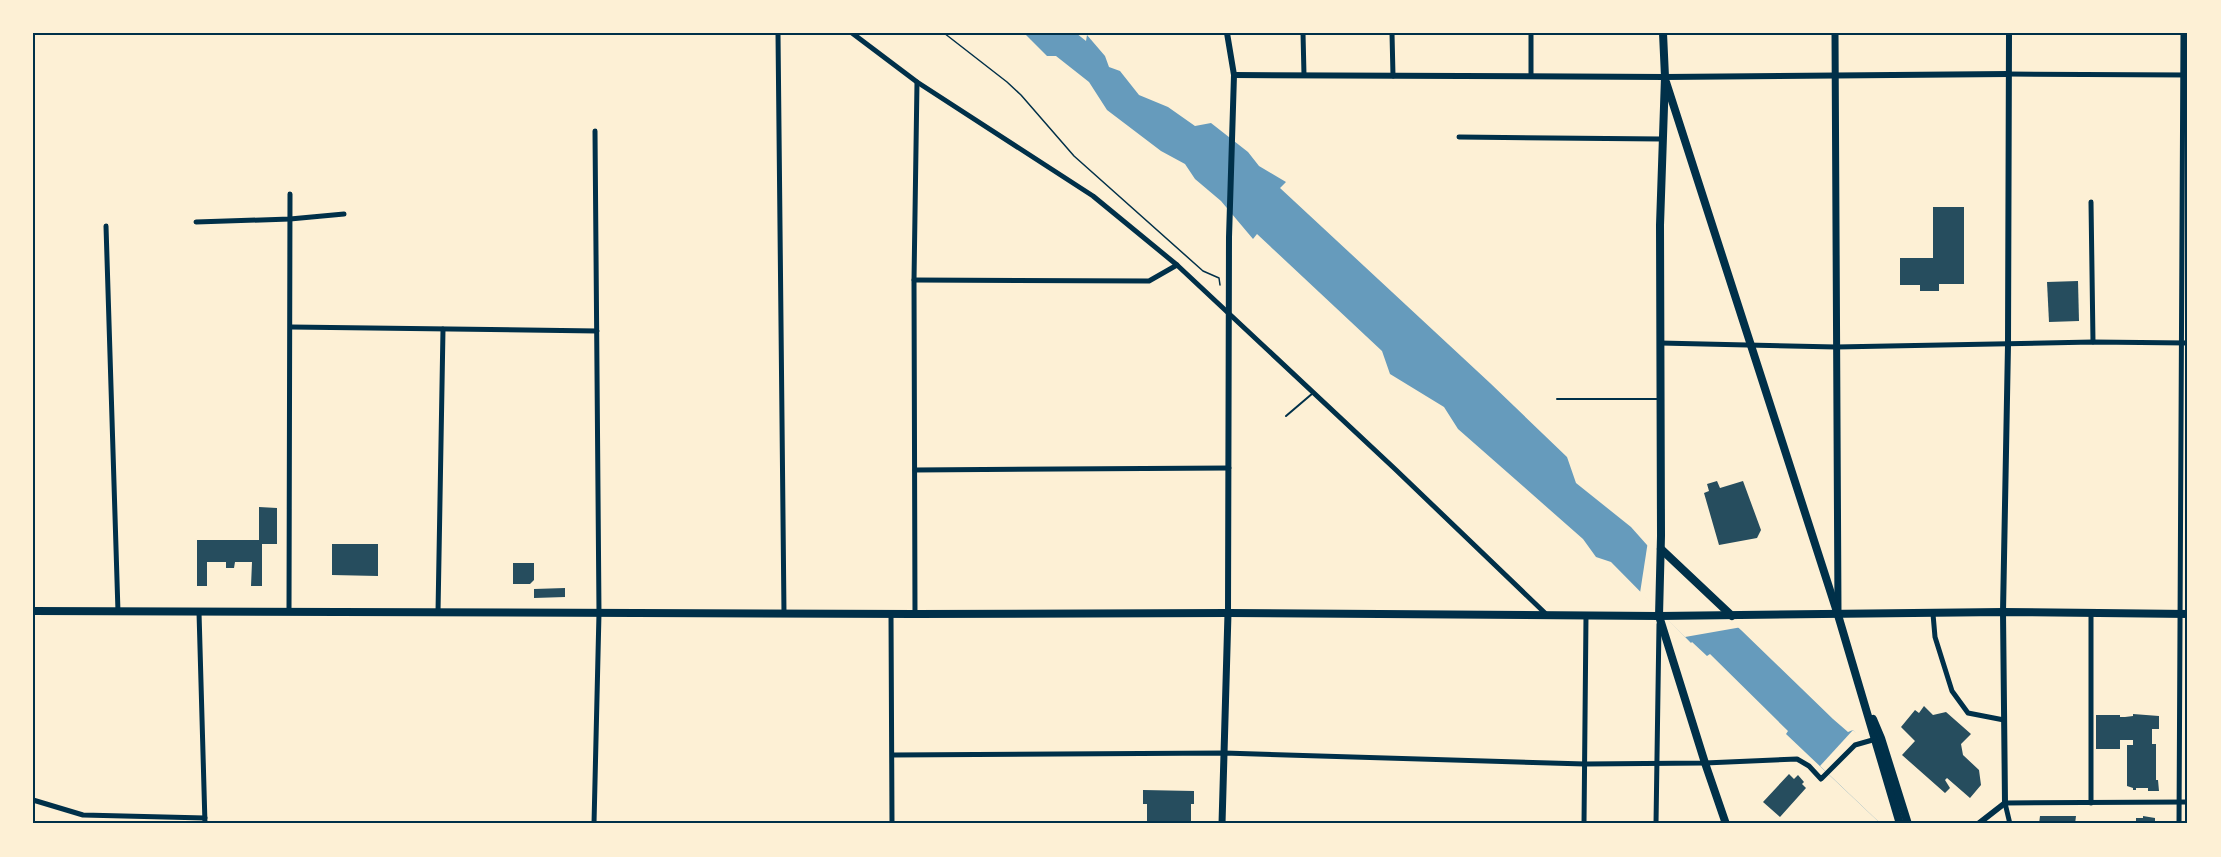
<svg xmlns="http://www.w3.org/2000/svg" width="2221" height="857" viewBox="0 0 2221 857" font-family="Roboto,sans-serif">
  <rect width="100%" height="100%" fill="#fdf0d5"/>
  <polygon fill="#669bbc" points="1024,33 1076,33 1086,41 1087,35 1105,56 1109,67 1120,71 1139,95 1168,107 1195,126 1211,123 1248,152 1259,166 1286,182 1280,188 1490,383 1567,457 1576,483 1631,527 1647,545 1741,630 1833,719 1848,732 1853,730 1947,824 1881,824 1786,734 1788,731 1710,654 1707,656 1692,642 1691,643 1611,562 1596,557 1583,539 1458,429 1444,407 1390,374 1382,351 1257,234 1253,239 1221,201 1195,179 1185,164 1161,151 1107,110 1089,82 1056,56 1047,56"/>
  <g fill="#fdf0d5">
    <polygon points="1648,541 1742,627 1685,637 1640,593"/>
    <polygon points="1853,730 1872,745 1950,824 1881,824 1820,766"/>
  </g>
  <g fill="#264d5e">
    <polygon points="1933,207 1964,207 1964,284 1939,284 1939,291 1920,291 1920,285 1900,285 1900,258 1933,258"/>
    <polygon points="2078,281 2079,321 2049,322 2047,282"/>
    <polygon points="1717,481 1720,488 1743,481 1761,530 1757,538 1719,545 1704,493 1709,491 1707,484"/>
    <polygon points="259,507 277,508 277,544 262,544 262,586 251,586 252,562 235,562 234,568 226,568 226,562 207,562 207,586 197,586 197,540 259,540"/>
    <polygon points="332,544 378,544 378,576 332,575"/>
    <polygon points="513,563 534,563 534,580 530,584 513,584"/>
    <polygon points="565,588 565,597 534,598 534,589"/>
    <polygon points="1924,706 1933,715 1946,712 1971,734 1961,744 1963,755 1979,770 1981,785 1970,798 1947,778 1945,780 1950,788 1945,793 1902,755 1915,741 1901,727 1915,710 1919,713"/>
    <polygon points="2133,714 2159,716 2159,729 2152,729 2152,744 2156,744 2156,780 2158,780 2159,791 2148,791 2148,788 2136,788 2136,790 2133,790 2133,788 2127,786 2127,745 2133,745 2133,740 2120,740 2120,749 2096,749 2096,715 2120,715 2120,717 2125,717 2133,716"/>
    <polygon points="1789,774 1794,779 1798,775 1804,782 1802,784 1806,788 1780,817 1763,802"/>
    <polygon points="1143,790 1194,791 1194,804 1191,804 1191,824 1147,824 1147,804 1143,804"/>
    <polygon points="2040,816 2076,816 2075,824 2039,824"/>
    <polygon points="2143,816 2155,818 2155,824 2136,824 2136,818 2143,818"/>
  </g>
  <g fill="none" stroke-linecap="round" stroke-linejoin="round">
    <polyline stroke="#003049" stroke-width="1.5" points="944,33 1007,82 1021,95 1074,156 1203,271 1219,278 1220,285"/>
    <g stroke="#003049" stroke-width="2">
      <polyline points="1557,399 1657,399"/>
      <polyline points="1286,416 1313,393"/>
    </g>
    <g stroke="#003049" stroke-width="5">
      <polyline points="778,33 784,614"/>
      <polyline points="852,33 917,82 1093,196 1177,265 1395,469 1546,614"/>
      <polyline points="1303,33 1304,75"/>
      <polyline points="1392,33 1393,76"/>
      <polyline points="2008,74 2188,75"/>
      <polyline points="1531,75 1531,33"/>
      <polyline points="1459,137 1661,139"/>
      <polyline points="2091,202 2093,342"/>
      <polyline points="196,222 290,219 344,214"/>
      <polyline points="106,226 118,612"/>
      <polyline points="914,280 1149,281 1177,265"/>
      <polyline points="291,327 597,331"/>
      <polyline points="1660,343 1836,347 2093,342 2188,343"/>
      <polyline points="915,470 1229,468"/>
      <polyline points="199,612 205,824"/>
      <polyline points="289,612 290,194"/>
      <polyline points="438,613 443,329"/>
      <polyline points="891,614 892,824"/>
      <polyline points="915,614 914,280 917,82"/>
      <polyline points="1933,614 1935,637 1952,691 1968,713 2004,720"/>
      <polyline points="893,755 1224,753 1585,764 1705,763 1797,759 1809,766 1821,779 1855,745 1876,739"/>
      <polyline points="33,800 83,815 205,818"/>
      <polyline points="2091,803 2091,614"/>
      <polyline points="594,824 599,613 595,131"/>
      <polyline points="1584,824 1586,616"/>
      <polyline points="1656,824 1659,624"/>
      <polyline points="2010,824 2005,803 2188,802"/>
      <polyline points="2179,824 2183,33"/>
    </g>
    <g stroke="#003049" stroke-width="6">
      <polyline points="1227,33 1234,75 1229,237 1228,613"/>
      <polyline points="1234,75 1665,77 2008,74"/>
      <polyline points="1978,824 2005,803 2003,612 2008,345 2009,33"/>
    </g>
    <g stroke="#003049" stroke-width="7">
      <polyline points="1835,33 1838,613"/>
      <polyline points="1222,824 1228,613"/>
    </g>
    <g stroke="#003049" stroke-width="8">
      <polyline points="1666,82 1838,615 1900,824"/>
      <polyline points="1659,616 2003,612 2188,614"/>
      <polyline points="1873,719 1881,738 1908,824"/>
    </g>
    <g stroke="#003049" stroke-width="8">
      <polyline points="1663,33 1665,77 1660,225 1661,536 1659,616 1705,763 1726,824"/>
      <polyline points="1661,549 1732,616"/>
      <polyline points="33,611 915,614 1228,613 1659,616"/>
    </g>
  </g>
  <rect width="2221" height="857" fill="none" stroke="#fdf0d5" stroke-width="69"/>
  <rect x="34" y="34" width="2152" height="788" fill="none" stroke="#003049" stroke-width="2"/>
</svg>
